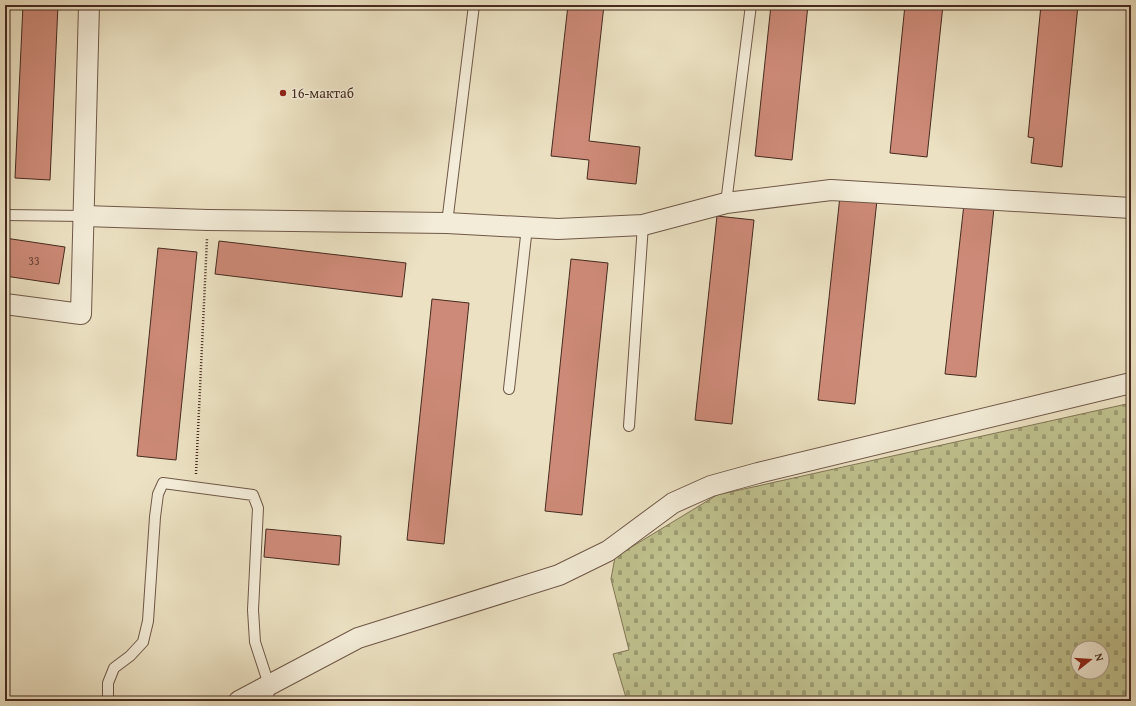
<svg xmlns="http://www.w3.org/2000/svg" width="1136" height="706" viewBox="0 0 1136 706" font-family="'Gentium Book Plus',serif">
  <defs>
    <pattern id="cemetery-stones" width="16" height="16" patternUnits="userSpaceOnUse"><rect width="16" height="16" fill="#bfc18e"/><path d="M2 7V4a2 2 0 0 1 4 0v3zM10 15v-3a2 2 0 0 1 4 0v3z" fill="#9d9d73"/></pattern>
  </defs>
  <rect width="100%" height="100%" fill="#ece2c3"/>
  <filter id="stains"><feTurbulence type="fractalNoise" baseFrequency=".005" numOctaves="4"/><feColorMatrix values="0 0 0 0 .2 0 0 0 0 .09 0 0 0 0 .02 0 0 0 .5 -.17"/></filter>
  <radialGradient id="worn" r=".72"><stop offset=".6" stop-color="#630" stop-opacity="0"/><stop offset="1" stop-color="#630" stop-opacity=".3"/></radialGradient>
  <path fill="url(#cemetery-stones)" stroke="#827656" fill-rule="evenodd" d="M1131 403V701H627L613 654 629 650 611 579 615 557 717 495ZM1078 648H1102V672H1078Z"/>
  <g fill="#cd8a78" stroke="#452a1f">
    <polygon points="23,5 58,5 50,180 15,178"/>
    <polygon points="568,5 604,5 589,141 640,147 636,184 587,179 589,160 551,156"/>
    <polygon points="771,5 808,5 792,160 755,156"/>
    <polygon points="905,5 943,5 927,157 890,153"/>
    <polygon points="1041,5 1078,5 1062,167 1031,163 1034,138 1028,137"/>
    <polygon points="840,196 877,200 855,404 818,400"/>
    <polygon points="964,204 994,208 976,377 945,374"/>
    <polygon points="717,216 754,220 732,424 695,420"/>
    <polygon points="5,238 65,247 59,284 5,276"/>
    <polygon points="219,241 406,263 402,297 215,274"/>
    <polygon points="158,248 197,252 176,460 137,456"/>
    <polygon points="571,259 608,263 582,515 545,511"/>
    <polygon points="432,299 469,303 444,544 407,540"/>
    <polygon points="266,529 341,536 339,565 264,557"/>
  </g>
  <g fill="none" stroke-linecap="round" stroke-linejoin="round">
    <defs>
      <g id="service">
        <polyline points="726,203 751,5"/>
        <polyline points="5,215 84,216"/>
        <polyline points="447,223 474,5"/>
        <polyline points="509,389 527,227"/>
        <polyline points="629,426 643,225"/>
        <polyline points="108,701 108,683 114,668 130,656 143,642 148,621 155,517 158,494 163,483 253,495 258,508 253,610 255,642 269,685 268,701"/>
      </g>
      <g id="minor">
        <polyline points="84,216 208,220 447,223 558,229 643,225 726,203 831,190 1131,208"/>
        <polyline points="5,304 81,314 89,5"/>
        <polyline points="239,701 358,638 559,575 608,551 673,503 711,486 758,473 1131,383"/>
      </g>
    </defs>
    <use href="#service" stroke="#6f5848" stroke-width="12"/>
    <use href="#minor" stroke="#6f5848" stroke-width="22"/>
    <polyline stroke="#452a1f" stroke-width="2.5" stroke-dasharray="1 2" stroke-linecap="butt" points="196,474 207,239"/>
    <use href="#service" stroke="#f3ecd8" stroke-width="10"/>
    <use href="#minor" stroke="#f3ecd8" stroke-width="20"/>
  </g>
  <circle fill="#8f2418" stroke="#f3ecd8" stroke-width="1.5" cx="283" cy="93" r="4"/>
  <g text-anchor="middle" stroke-width="3" stroke-linejoin="round" paint-order="stroke">
    <g font-size="12" fill="#674235">
      <text x="34" y="265">33</text>
    </g>
    <g font-size="14" fill="#452a1f" stroke="#f3ecd8" text-anchor="start">
      <text x="291" y="98">16-мактаб</text>
    </g>
  </g>
  <rect width="1136" height="706" fill="none" stroke="#ece2c3" stroke-width="20"/>
  <rect x="6" y="6" width="1124" height="694" fill="none" stroke="#452a1f" stroke-width="2"/>
  <rect x="10" y="10" width="1116" height="686" fill="none" stroke="#452a1f"/>
  <g transform="translate(1090 660) rotate(73)"><circle r="19" fill="#f3ecd8" stroke="#ad9e8e"/>
  <path d="M0-3L7 15L0 10L-7 15Z" fill="#8f2418"/>
  <text y="-6" font-size="11" font-weight="bold" text-anchor="middle" fill="#452a1f">N</text>
  </g>
  <rect width="100%" height="100%" filter="url(#stains)"/>
  <rect width="100%" height="100%" fill="url(#worn)"/>
</svg>
